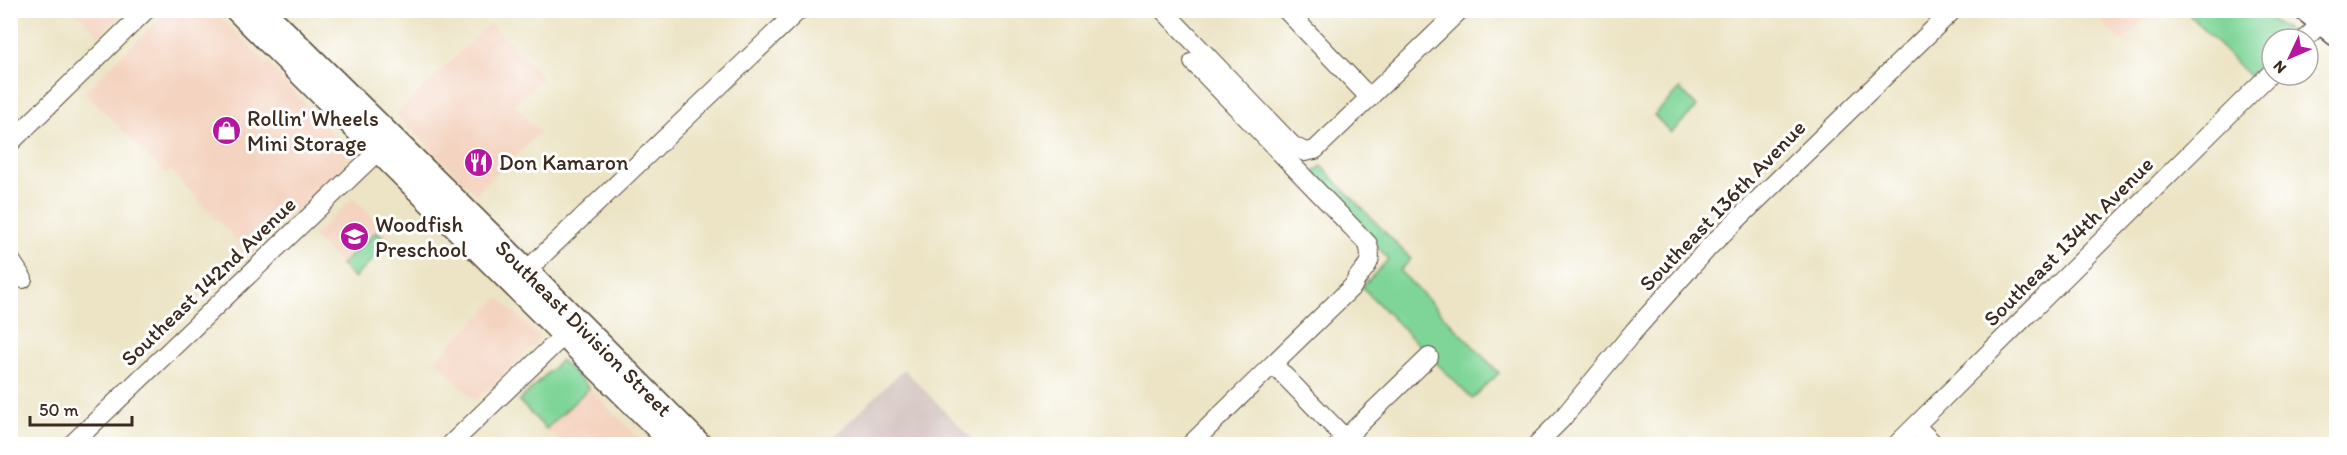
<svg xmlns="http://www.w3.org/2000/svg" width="2347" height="455" viewBox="0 0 2347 455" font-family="Itim,sans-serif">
  <rect width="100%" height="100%" fill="#fff"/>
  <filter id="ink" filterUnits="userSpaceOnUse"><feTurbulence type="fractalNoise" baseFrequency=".0167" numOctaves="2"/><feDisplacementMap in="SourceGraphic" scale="12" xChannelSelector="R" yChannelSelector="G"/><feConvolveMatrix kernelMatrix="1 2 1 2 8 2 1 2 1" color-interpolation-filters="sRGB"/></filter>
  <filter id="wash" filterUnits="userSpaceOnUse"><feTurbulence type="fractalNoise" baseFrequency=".008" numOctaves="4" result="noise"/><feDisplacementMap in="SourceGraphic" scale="24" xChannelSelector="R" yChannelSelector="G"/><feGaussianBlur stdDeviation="1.35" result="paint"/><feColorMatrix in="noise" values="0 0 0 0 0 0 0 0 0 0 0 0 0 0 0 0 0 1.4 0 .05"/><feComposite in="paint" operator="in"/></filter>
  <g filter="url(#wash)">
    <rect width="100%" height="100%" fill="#ece4c5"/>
    <g fill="#f4d3c0">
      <polygon points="169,10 214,11 268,64 351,153 346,158 348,160 250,255 170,170 166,174 84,92"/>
      <polygon points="75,11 124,11 99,35"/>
      <polygon points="2092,11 2154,11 2122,42"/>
      <polygon points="490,23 543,77 514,105 540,132 476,194 396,114"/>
      <polygon points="353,198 394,239 354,278 313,236"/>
      <polygon points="499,297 540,339 475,401 435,360"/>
      <polygon points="589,388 643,443 641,444 562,444 546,429"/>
    </g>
    <polygon fill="#d0c0bc" points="904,369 977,444 826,444"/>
    <g fill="#7fd598" stroke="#5d805b" stroke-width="1.5">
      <polygon points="2186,11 2258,11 2292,33 2286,39 2272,39 2272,53 2249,76"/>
      <polygon points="1680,89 1697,107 1671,133 1654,115"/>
      <polygon points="1321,166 1411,259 1400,271 1499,373 1472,399 1362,287 1389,259 1310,177"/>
      <polygon points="377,231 389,243 354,278 341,265"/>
      <polygon points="561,360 589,388 546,429 519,401"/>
    </g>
  </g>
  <g filter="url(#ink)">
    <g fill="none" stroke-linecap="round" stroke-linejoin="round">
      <defs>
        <g id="minor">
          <polyline points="1163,10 1292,145 1305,152 1315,150 1460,10"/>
          <polyline points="1286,10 1370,98"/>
          <polyline points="2305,39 2321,23"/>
          <polyline points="10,143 146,10"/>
          <polyline points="10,259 23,279"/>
          <polyline points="527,270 799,10"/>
          <polyline points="1274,365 1345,438"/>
          <polyline points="1916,426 1934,444"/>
          <polyline points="72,444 377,152"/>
          <polyline points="451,444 564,335"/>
          <path d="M1191 444 1353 286C1361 267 1375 268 1368 244L1193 62"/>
          <polyline points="1339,444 1429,357"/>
          <polyline points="1537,444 1561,420 1634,331 1709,247 1953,10"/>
          <polyline points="1897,444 2272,72"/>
        </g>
        <g id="major">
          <polyline points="236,10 673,444"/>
          <polyline points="263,10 527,270 700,444"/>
          <polyline points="2305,10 2336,35"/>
        </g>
      </defs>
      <use href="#minor" stroke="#564637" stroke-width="20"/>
      <use href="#major" stroke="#564637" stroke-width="25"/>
      <use href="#minor" stroke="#fff" stroke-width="18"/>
      <use href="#major" stroke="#fff" stroke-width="22"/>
    </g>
  </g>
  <defs>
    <symbol id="shop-disc" viewBox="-11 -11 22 22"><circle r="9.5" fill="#b5179e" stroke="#fff"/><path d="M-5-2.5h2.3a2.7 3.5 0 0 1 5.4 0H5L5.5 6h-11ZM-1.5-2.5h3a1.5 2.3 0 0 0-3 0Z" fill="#fff"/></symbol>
    <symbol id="restaurant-disc" viewBox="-11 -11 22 22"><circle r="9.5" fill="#b5179e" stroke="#fff"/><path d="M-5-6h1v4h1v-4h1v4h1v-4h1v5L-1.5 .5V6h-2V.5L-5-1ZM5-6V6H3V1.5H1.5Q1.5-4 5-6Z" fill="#fff"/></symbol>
    <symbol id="school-disc" viewBox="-11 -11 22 22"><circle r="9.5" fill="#b5179e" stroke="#fff"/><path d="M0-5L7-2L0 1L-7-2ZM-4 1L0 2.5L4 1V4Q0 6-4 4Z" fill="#fff"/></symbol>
  </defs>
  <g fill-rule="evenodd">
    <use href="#shop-disc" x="210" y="114" width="33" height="33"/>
    <use href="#restaurant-disc" x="462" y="146" width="33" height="33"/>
    <use href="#school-disc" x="338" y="220" width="33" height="33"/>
  </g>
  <g text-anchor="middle" stroke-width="6" stroke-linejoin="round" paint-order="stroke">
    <g font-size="22" fill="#3b2a1e" stroke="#fff" text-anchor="start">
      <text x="247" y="126">Rollin' Wheels<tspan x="247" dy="25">Mini Storage</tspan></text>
      <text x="499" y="170">Don Kamaron</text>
      <text x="375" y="232">Woodfish<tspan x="375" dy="25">Preschool</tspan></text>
    </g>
    <g font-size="22" fill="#3b2a1e" stroke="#fff">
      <text transform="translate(1722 205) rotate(-46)" y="8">Southeast 136th Avenue</text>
      <text transform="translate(2068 241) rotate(-45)" y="8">Southeast 134th Avenue</text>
      <text transform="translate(208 281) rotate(-44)" y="8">Southeast 142nd Avenue</text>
      <text transform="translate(584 328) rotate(45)" y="8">Southeast Division Street</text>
    </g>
  </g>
  <rect width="2347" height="455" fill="none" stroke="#fff" stroke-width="36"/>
  <g transform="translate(2290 57) rotate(226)"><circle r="28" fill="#ffffff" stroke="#b1aaa5" stroke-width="1.5"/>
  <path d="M0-4.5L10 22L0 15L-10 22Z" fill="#b5179e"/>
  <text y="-9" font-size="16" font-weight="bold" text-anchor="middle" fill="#3b2a1e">N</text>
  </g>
  <path d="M30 416v9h102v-9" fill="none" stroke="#3b2a1e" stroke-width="3"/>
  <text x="39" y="416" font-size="18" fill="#3b2a1e" stroke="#ffffff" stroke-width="4.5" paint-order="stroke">50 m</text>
</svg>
